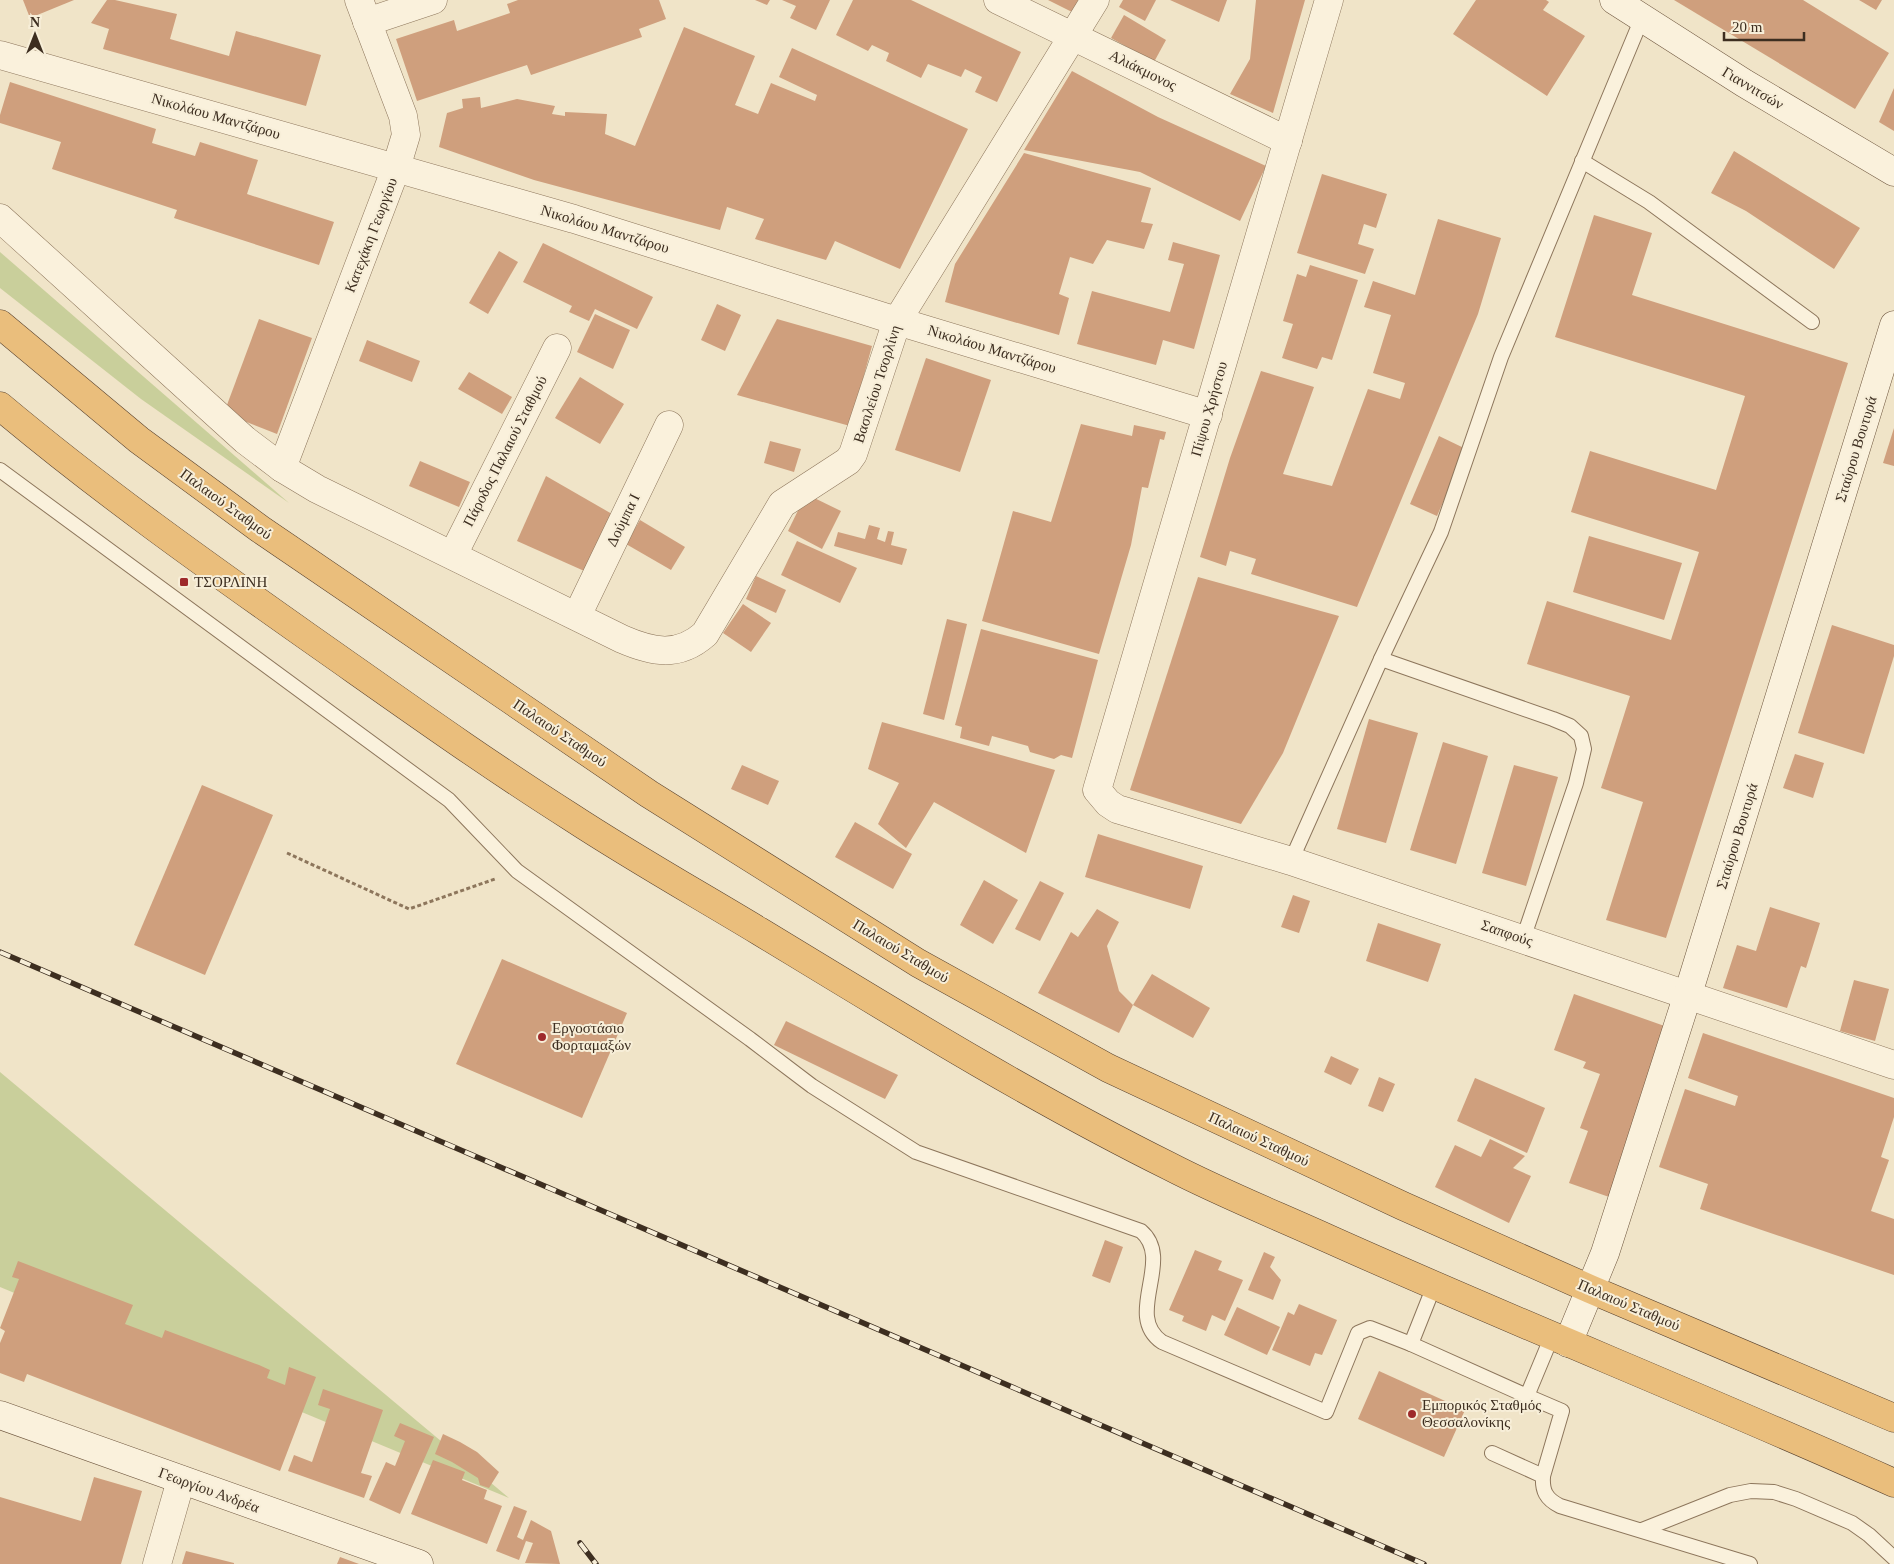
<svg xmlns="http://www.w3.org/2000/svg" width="1894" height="1564" viewBox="0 0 1894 1564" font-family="'Times New Roman',serif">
  <rect width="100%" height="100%" fill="#f0e4c8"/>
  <g fill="#c9cf9b">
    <polygon points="0,252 289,503 141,399 0,288"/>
    <polygon points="0,1072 509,1498 0,1287"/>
  </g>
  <g fill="#cf9f7d">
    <polygon points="23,0 74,0 30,18"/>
    <polygon points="107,0 115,0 177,14 170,39 229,56 236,31 321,55 306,106 103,49 109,29 91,23"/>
    <polygon points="518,0 659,0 666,19 639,29 642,37 531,75 527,65 417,101 396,39 454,20 457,31 510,13 507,4"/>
    <polygon points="755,0 770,0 767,5"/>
    <polygon points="782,0 830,0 816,30 790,18 796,6"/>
    <polygon points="853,0 911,0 1021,52 997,102 975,92 982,77 965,69 961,77 928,64 921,78 886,61 889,53 872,45 868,51 836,35"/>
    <polygon points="1048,0 1080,0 1074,13"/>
    <polygon points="1123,0 1156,0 1145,21 1119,7"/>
    <polygon points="1170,0 1227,0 1219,22"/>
    <polygon points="1256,0 1305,0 1273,113 1230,94 1250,59"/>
    <polygon points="1476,0 1546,0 1549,2 1543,10 1585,36 1547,96 1453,34"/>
    <polygon points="1674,0 1803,0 1889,53 1855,109"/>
    <polygon points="1859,0 1882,0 1876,10"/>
    <polygon points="1124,15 1166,40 1154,62 1111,38"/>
    <polygon points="684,27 755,56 735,105 758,114 771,83 815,101 817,95 779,77 792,48 968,129 900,269 835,241 826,260 755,239 764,219 727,207 720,230 534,180 439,147 447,113 463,108 462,99 480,97 481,108 517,99 555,106 552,114 565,116 565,112 607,114 605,134 635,146"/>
    <polygon points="1072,71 1158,117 1266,166 1240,221 1140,172 1024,150"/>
    <polygon points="10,82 156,129 152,143 195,156 200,142 258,160 247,194 334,222 319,265 174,218 177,210 52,169 61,142 0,123 0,115"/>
    <polygon points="1894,88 1894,131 1879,122"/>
    <polygon points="1734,151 1860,228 1834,269 1746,211 1711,193"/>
    <polygon points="1024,153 1151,188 1141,222 1153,224 1144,249 1107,240 1093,264 1070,257 1059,294 1069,298 1059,335 945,302 955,264"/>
    <polygon points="1322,174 1387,194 1376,228 1364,224 1358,244 1374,249 1365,274 1297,253"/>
    <polygon points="1594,215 1652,233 1632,295 1848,363 1666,938 1606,920 1643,802 1601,788 1630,696 1527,664 1547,601 1671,640 1699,552 1571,512 1590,451 1716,490 1745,396 1555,337"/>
    <polygon points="1438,219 1501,238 1478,314 1357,607 1251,574 1256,559 1230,551 1226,566 1200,557 1230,458 1261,371 1314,387 1283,474 1332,486 1368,389 1400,399 1405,383 1373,373 1391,315 1364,307 1373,281 1415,295"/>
    <polygon points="1173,242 1220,255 1194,349 1163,340 1156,365 1077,344 1092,291 1170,312 1184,264 1168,260"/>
    <polygon points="543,243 653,297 637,329 595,309 589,321 569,312 572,306 523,282"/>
    <polygon points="499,251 518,262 488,314 469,303"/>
    <polygon points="1310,265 1358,280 1332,360 1322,357 1317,369 1282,358 1293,324 1283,321 1297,274 1306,277"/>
    <polygon points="717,304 741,315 725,351 701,340"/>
    <polygon points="595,314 630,330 613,369 577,352"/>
    <polygon points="259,319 312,338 277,434 224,413"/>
    <polygon points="777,319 872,346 850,426 737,395"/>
    <polygon points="367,340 420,361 412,382 359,361"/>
    <polygon points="926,358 991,380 960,472 895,450"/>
    <polygon points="469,372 512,397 502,414 458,389"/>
    <polygon points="580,377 624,404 600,444 555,418"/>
    <polygon points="1081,424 1132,436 1134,425 1166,432 1164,440 1160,439 1148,488 1142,487 1131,545 1099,654 982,621 1013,511 1051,522"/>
    <polygon points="1894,428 1894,466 1883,463"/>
    <polygon points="1439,436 1466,449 1437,516 1410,504"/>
    <polygon points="770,441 801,449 794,472 764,463"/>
    <polygon points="420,461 470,482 459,507 409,486"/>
    <polygon points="546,476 619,518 591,574 517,541"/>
    <polygon points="806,494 841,511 822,549 788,531"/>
    <polygon points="640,520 685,547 671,570 626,544"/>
    <polygon points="869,525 880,528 877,539 885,542 888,531 894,532 891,545 907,549 902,565 834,546 838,532 865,539"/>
    <polygon points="1589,536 1682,563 1664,620 1573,592"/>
    <polygon points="797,541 857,568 840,603 781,575"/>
    <polygon points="756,576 786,590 776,613 746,599"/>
    <polygon points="1198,577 1339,616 1283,753 1241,824 1130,790"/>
    <polygon points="743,604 771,623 751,652 723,633"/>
    <polygon points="947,619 967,624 944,720 923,714"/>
    <polygon points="1832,625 1894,645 1894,656 1864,754 1798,733"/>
    <polygon points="981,629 1098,660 1072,758 1061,755 1054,759 1030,752 1028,746 992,736 989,746 960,738 962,727 955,725"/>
    <polygon points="1369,719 1418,733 1386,843 1337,829"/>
    <polygon points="882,722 1055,770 1026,853 934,802 906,848 878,824 899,783 868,769"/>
    <polygon points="1443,742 1488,756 1456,864 1410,850"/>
    <polygon points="1795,754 1824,763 1813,798 1783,788"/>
    <polygon points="742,765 779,781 768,805 731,789"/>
    <polygon points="1514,765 1558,777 1526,886 1482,873"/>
    <polygon points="202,785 273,815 205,975 134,945"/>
    <polygon points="855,822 912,854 893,889 835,857"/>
    <polygon points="1098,834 1203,866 1190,909 1085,877"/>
    <polygon points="984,880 1018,900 993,944 960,925"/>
    <polygon points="1040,881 1064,893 1040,941 1015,929"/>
    <polygon points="1293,895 1310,901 1299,933 1281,927"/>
    <polygon points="1770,907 1820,923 1806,968 1801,966 1787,1008 1723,988 1737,945 1756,951"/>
    <polygon points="1097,909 1119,922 1107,946 1119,991 1133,1005 1119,1033 1038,993 1071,932 1078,937"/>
    <polygon points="1378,923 1441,944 1428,982 1366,961"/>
    <polygon points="502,959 627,1013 582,1118 456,1064"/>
    <polygon points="1152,974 1210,1008 1193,1038 1133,1005"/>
    <polygon points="1854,980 1889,989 1875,1041 1840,1031"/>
    <polygon points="1574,994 1673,1029 1612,1198 1569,1183 1588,1131 1580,1128 1600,1074 1583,1068 1586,1062 1554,1050"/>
    <polygon points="786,1021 898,1075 885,1099 774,1045"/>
    <polygon points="1703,1033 1894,1098 1894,1117 1881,1157 1889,1160 1871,1211 1894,1219 1894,1275 1700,1209 1708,1184 1659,1167 1685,1089 1735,1106 1738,1096 1688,1078"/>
    <polygon points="1331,1056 1359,1069 1351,1085 1324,1072"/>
    <polygon points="1379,1077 1395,1084 1383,1112 1368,1106"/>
    <polygon points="1475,1078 1545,1108 1527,1153 1457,1121"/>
    <polygon points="1490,1139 1525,1156 1513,1168 1531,1176 1509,1223 1435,1187 1455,1145 1481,1157"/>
    <polygon points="1105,1240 1123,1247 1110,1283 1092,1276"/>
    <polygon points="1195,1250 1222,1261 1218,1270 1243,1280 1225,1321 1212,1315 1206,1331 1182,1321 1184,1316 1169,1310"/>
    <polygon points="1264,1252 1275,1257 1270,1267 1281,1280 1273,1300 1248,1290"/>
    <polygon points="18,1261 133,1305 125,1324 162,1338 165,1330 259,1365 270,1370 267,1378 285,1385 289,1367 316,1377 280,1471 27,1374 24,1382 0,1373 0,1343 5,1331 0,1328 19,1279 12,1277"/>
    <polygon points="1299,1304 1337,1320 1322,1355 1315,1353 1310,1366 1272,1350 1288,1312 1294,1315"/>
    <polygon points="1237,1307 1280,1327 1267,1355 1224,1335"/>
    <polygon points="1379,1371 1465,1410 1444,1457 1358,1419"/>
    <polygon points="323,1389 383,1410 361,1473 372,1476 364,1498 288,1471 294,1455 312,1462 330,1409 318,1405"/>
    <polygon points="400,1423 434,1437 400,1514 369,1500 386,1462 395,1466 405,1441 394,1436"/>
    <polygon points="443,1434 460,1442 477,1452 499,1472 489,1488 480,1485 478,1478 452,1462 435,1454"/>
    <polygon points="433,1460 465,1472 462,1480 487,1490 484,1499 502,1506 487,1544 411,1514"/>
    <polygon points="94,1477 142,1491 121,1564 0,1564 0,1497 81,1521"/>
    <polygon points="514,1506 527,1511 517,1537 523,1540 531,1520 551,1531 560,1564 525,1563 533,1543 526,1541 519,1560 496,1551"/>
    <polygon points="186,1551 234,1563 234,1564 182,1564"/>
    <polygon points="340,1557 359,1564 337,1564"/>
  </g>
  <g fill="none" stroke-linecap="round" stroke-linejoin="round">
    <defs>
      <g id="service">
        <polyline points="1582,161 1649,202 1812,322"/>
        <path d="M0 470 449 800 517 871 750 1039 812 1086 916 1152 1141 1231C1175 1260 1123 1315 1162 1342L1326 1412 1358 1333 1370 1328 1411 1344"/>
        <polyline points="1381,659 1553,719 1570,726 1581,736 1584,749 1576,783 1523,939"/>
        <polyline points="1291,861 1381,659 1441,532 1501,357 1642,18"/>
        <polyline points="1434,1286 1411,1344 1527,1396 1552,1336"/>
        <polyline points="1527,1396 1562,1411 1543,1476"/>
        <path d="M1492 1453 1543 1476C1542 1491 1546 1499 1560 1506L1750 1564"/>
        <polyline points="1642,1530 1730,1495 1751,1491 1774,1492 1796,1499 1852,1523 1869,1535 1894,1558"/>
      </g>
      <g id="minor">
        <polyline points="998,0 1288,141"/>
        <polyline points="1329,0 1097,790 1108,803 1117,809 1291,861 1894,1065"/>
        <polyline points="367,22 433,0"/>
        <polyline points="0,55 574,219 897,321 1208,415"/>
        <path d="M0 218 245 440 282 468 317 489 622 639C652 652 678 658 705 634L782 504 848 461 853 454 897 321 1095 0"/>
        <polyline points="282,468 396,168 406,135 403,116 359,0"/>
        <polyline points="453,555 557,348"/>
        <polyline points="577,616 669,425"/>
        <polyline points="157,1564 181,1480"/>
      </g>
      <g id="secondary">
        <polyline points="1614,0 1744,83 1894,172"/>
        <polyline points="1568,1343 1605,1253 1688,994 1894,325"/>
        <polyline points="0,1415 419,1564"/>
      </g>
      <g id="trunk">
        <polyline points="0,324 139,440 260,529 649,794 918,963 1108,1068 1403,1206 1590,1289 1894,1418"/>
        <path d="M0 406C99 489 203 563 308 637 395 698 481 760 571 817 632 857 696 893 759 931 894 1013 1028 1096 1169 1166 1221 1193 1276 1215 1329 1239 1516 1323 1707 1399 1894 1483"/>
      </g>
    </defs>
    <use href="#service" stroke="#8d765c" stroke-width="16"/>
    <use href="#minor" stroke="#8d765c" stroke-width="29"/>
    <use href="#secondary" stroke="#6f573f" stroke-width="29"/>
    <use href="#trunk" stroke="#5b4430" stroke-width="29"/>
    <polyline stroke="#8d765c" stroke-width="3" stroke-dasharray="4 2.5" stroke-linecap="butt" points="287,853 409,909 495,879"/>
    <use href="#service" stroke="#faf1dc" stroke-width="14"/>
    <use href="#minor" stroke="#faf1dc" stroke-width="28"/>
    <use href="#secondary" stroke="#faf1dc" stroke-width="28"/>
    <use href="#trunk" stroke="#eabe7c" stroke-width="28"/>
    <defs>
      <g id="rail">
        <polyline points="0,952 1424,1564"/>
        <polyline points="580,1543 596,1564"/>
      </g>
    </defs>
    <use href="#rail" stroke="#3d2e20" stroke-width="5.5"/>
    <use href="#rail" stroke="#f7eed8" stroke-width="4" stroke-dasharray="11" stroke-linecap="butt"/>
  </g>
  <g fill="#9e2a2b" stroke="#f7eed8" stroke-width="2">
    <rect x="179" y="577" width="10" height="10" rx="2.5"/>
    <circle cx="542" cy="1037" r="5"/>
    <circle cx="1412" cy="1414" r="5"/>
  </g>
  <g text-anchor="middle" stroke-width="4" stroke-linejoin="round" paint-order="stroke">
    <g font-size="15" fill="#3d2e20" stroke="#f7eed8">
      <text transform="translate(1143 70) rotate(26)" y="5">Αλιάκμονος</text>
      <text transform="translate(1753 88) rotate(31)" y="5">Γιαννιτσών</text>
      <text transform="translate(216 116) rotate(16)" y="5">Νικολάου Μαντζάρου</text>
      <text transform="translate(605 229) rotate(17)" y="5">Νικολάου Μαντζάρου</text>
      <text transform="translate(371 235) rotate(-69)" y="5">Κατεχάκη Γεωργίου</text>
      <text transform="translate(992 349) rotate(17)" y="5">Νικολάου Μαντζάρου</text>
      <text transform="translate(877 384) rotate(-72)" y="5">Βασιλείου Τσορλίνη</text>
      <text transform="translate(1209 409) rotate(-74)" y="5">Πίψου Χρήστου</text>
      <text transform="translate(1856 449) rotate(-73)" y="5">Σταύρου Βουτυρά</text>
      <text transform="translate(505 451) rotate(-63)" y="5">Πάροδος Παλαιού Σταθμού</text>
      <text transform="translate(226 504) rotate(36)" y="5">Παλαιού Σταθμού</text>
      <text transform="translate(623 520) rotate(-64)" y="5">Δούμπα Ι</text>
      <text transform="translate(560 733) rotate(34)" y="5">Παλαιού Σταθμού</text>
      <text transform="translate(1737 836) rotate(-73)" y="5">Σταύρου Βουτυρά</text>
      <text transform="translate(1507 933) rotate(19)" y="5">Σαπφούς</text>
      <text transform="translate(901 951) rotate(31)" y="5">Παλαιού Σταθμού</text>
      <text transform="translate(1259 1139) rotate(25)" y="5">Παλαιού Σταθμού</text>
      <text transform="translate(1629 1305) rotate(23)" y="5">Παλαιού Σταθμού</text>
      <text transform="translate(209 1490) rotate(20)" y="5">Γεωργίου Ανδρέα</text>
    </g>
    <g font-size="15" fill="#3d2e20" stroke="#f7eed8" text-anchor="start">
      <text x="194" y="587">ΤΣΟΡΛΙΝΗ</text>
      <text x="552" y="1033">Εργοστάσιο<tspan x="552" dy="17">Φορταμαξών</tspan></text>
      <text x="1422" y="1410">Εμπορικός Σταθμός<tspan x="1422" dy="17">Θεσσαλονίκης</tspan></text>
    </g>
  </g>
  <g transform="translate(35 35)" stroke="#f7eed8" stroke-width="4" paint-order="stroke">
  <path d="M0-4L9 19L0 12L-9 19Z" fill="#3d2e20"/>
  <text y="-8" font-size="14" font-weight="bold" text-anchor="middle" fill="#3d2e20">N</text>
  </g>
  <path d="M1724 32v8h80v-8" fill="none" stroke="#3d2e20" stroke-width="2.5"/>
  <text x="1732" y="32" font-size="15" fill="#3d2e20" stroke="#f7eed8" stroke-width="4" paint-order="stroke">20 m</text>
</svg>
